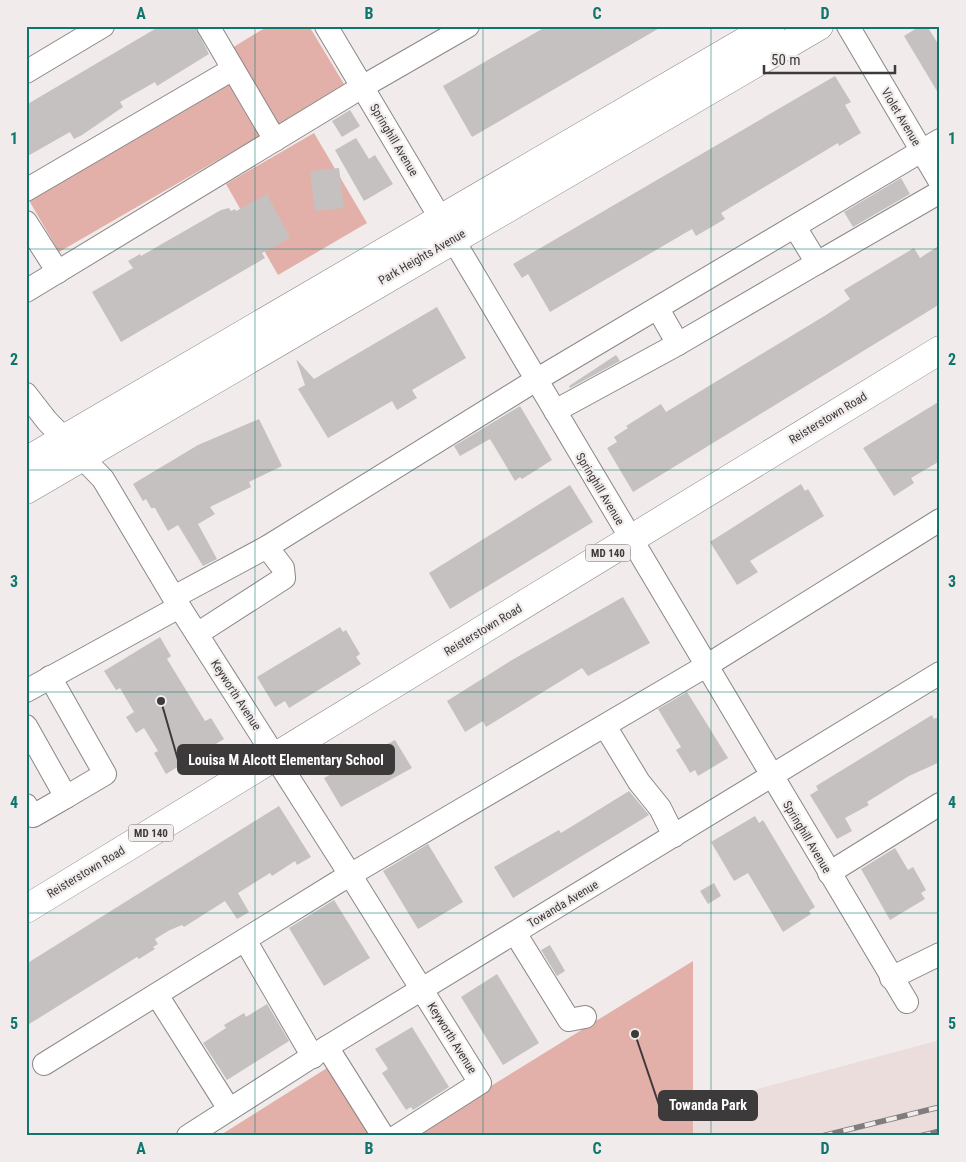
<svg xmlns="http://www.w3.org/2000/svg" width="966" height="1162" viewBox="0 0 966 1162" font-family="'Roboto Condensed',sans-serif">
  <rect width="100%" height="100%" fill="#f1eceb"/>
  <polygon fill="#ebdddb" points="940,1040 940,1136 693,1136 694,1106"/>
  <g fill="#e2b0a8">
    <polygon points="268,26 309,26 344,84 278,124 232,48"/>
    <polygon points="231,79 263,134 59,252 27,197"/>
    <polygon points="314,133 367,223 278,275 226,184"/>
    <polygon points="693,961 693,1136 410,1136"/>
    <polygon points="327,1068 373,1136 219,1136"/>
  </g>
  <g fill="#c5c1c0">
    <polygon points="160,26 195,26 209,54 157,86 155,82 120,102 123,107 82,135 74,139 70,132 26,157 26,105"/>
    <polygon points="547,26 663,26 472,137 443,86"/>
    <polygon points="920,26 927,26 940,47 940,96 904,36"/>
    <polygon points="835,76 851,102 845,105 861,133 839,146 838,143 721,213 725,219 696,236 692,229 550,312 528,274 522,278 513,264"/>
    <polygon points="350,110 360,126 342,137 332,121"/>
    <polygon points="356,138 369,159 375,155 393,184 364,201 335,150"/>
    <polygon points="339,168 344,208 315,211 310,171"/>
    <polygon points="901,178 910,194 853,227 844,212"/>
    <polygon points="267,194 290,238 262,253 265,258 121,342 92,292 133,268 128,261 140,254 141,256 221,210 229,208 231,211 235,209 236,211"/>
    <polygon points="940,245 940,304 633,492 607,448 617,442 614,437 628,428 626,426 661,404 666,412 826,315 850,299 844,290 914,248 920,258"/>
    <polygon points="437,307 466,358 412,390 417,398 397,410 392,401 328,438 298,389 305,385 296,359 314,379"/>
    <polygon points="616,355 620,361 570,388 569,386"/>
    <polygon points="940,401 940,461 911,478 914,483 894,496 863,448"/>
    <polygon points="520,406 552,460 522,479 520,477 515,481 490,439 460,456 454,446"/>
    <polygon points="259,419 282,466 249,482 251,487 210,507 215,514 198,524 217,559 203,566 178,525 168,531 155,508 151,508 146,499 143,501 133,484 198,445"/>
    <polygon points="801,484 805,491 808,489 824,516 750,561 758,572 737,585 710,542"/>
    <polygon points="570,485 593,522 450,609 429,573"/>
    <polygon points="623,597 650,643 588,676 582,668 486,727 483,721 465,732 447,701 512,660"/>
    <polygon points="340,627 343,632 346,630 360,654 356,657 361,664 289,708 285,701 275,707 257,677"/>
    <polygon points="160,637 171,656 167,659 205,721 211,718 224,739 166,774 154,753 158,751 144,728 136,733 126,717 134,712 120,688 116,690 104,671"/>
    <polygon points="687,692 728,758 698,776 695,770 690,773 686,766 676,750 681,747 658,709"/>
    <polygon points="932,715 934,719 940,716 940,762 909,776 867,802 869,805 845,818 852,831 837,839 810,795 818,790 816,786"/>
    <polygon points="395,740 412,768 341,807 324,778"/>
    <polygon points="629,791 649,815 513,898 494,867 559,830 561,833"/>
    <polygon points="279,806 311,857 297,865 295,861 272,876 270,873 238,893 249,912 237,919 225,901 184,927 182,925 170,930 155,939 158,944 153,947 155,949 139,959 137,957 26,1026 26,964"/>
    <polygon points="755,816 759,823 763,820 815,907 809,911 811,914 783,932 748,873 734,881 711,842"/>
    <polygon points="428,844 463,902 418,929 383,871"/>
    <polygon points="895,848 908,870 913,867 926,890 921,893 925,899 890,920 861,869"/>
    <polygon points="714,883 721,896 708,904 700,891"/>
    <polygon points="334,900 370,958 324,986 289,928"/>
    <polygon points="550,945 565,971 557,976 541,950"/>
    <polygon points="497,974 539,1043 503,1065 461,997"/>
    <polygon points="267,1004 289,1041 227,1080 203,1043 226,1028 224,1025 244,1013 246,1017"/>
    <polygon points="412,1027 449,1087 413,1110 411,1107 406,1110 382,1073 388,1069 375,1049"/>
  </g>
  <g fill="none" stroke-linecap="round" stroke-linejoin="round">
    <defs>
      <g id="minor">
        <polyline points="208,26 275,140"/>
        <polyline points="326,26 907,1002"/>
        <polyline points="848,26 940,182"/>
        <polyline points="26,72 103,26"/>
        <polyline points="26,190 233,69"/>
        <polyline points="26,222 58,272"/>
        <polyline points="817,263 940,192"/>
        <polyline points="26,291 362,87 468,26"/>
        <polyline points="658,309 678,344 817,263 795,227"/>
        <polyline points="26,394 47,421 103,479 177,603 351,876 480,1083 397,1136"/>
        <polyline points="555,411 678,344"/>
        <polyline points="174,597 267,547 536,380 940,140"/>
        <polyline points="197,634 284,578 283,568 267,547"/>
        <polyline points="50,677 105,774 66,797"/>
        <polyline points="26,691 179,607"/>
        <polyline points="26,726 66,797 33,816 26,805"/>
        <polyline points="605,726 639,782 660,808 674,836"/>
        <polyline points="829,873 940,804"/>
        <polyline points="515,933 569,1020 585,1017"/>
        <polyline points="245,940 313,1057"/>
        <polyline points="891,978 940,954"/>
        <polyline points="157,995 229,1109"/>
        <polyline points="327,1047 383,1136"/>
        <polyline points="44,1064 338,882 706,666 940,520"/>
        <polyline points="188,1136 327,1047 940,673"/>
      </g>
      <g id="major">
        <polyline points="26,461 771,26"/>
        <polyline points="26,490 819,26"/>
        <polyline points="26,909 940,350"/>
      </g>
    </defs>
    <use href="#minor" stroke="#8b8786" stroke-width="24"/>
    <use href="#major" stroke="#8b8786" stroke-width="29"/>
    <use href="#minor" stroke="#fff" stroke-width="22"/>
    <use href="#major" stroke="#fff" stroke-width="28"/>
    <defs>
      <g id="rail">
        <polyline points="822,1136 940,1107"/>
        <polyline points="920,1136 940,1131"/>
      </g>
    </defs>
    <use href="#rail" stroke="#807d7d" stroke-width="5.5"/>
    <use href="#rail" stroke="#f1eceb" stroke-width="4" stroke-dasharray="11" stroke-linecap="butt"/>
  </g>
  <path fill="none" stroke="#0f766e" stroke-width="1" stroke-opacity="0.55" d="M255 26V1136M483 26V1136M711 26V1136M26 249H940M26 470H940M26 692H940M26 913H940"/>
  <g text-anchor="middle" stroke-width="4.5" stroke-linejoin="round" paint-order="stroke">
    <g fill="#f1eceb" stroke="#726f6f" stroke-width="1">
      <rect x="585.5" y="544.5" width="45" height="17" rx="4"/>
      <rect x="128.5" y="824.5" width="45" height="17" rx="4"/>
    </g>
    <g font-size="11" font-weight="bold" fill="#3c3a3a">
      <text x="608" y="557">MD 140</text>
      <text x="151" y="837">MD 140</text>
    </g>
    <g font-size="12" fill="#3c3a3a" stroke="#f1eceb">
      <text transform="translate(901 117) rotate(59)" y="4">Violet Avenue</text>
      <text transform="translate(394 140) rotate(59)" y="4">Springhill Avenue</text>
      <text transform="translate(422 257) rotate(-30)" y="4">Park Heights Avenue</text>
      <text transform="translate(828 418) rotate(-31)" y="4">Reisterstown Road</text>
      <text transform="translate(600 489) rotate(59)" y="4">Springhill Avenue</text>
      <text transform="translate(483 630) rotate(-31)" y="4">Reisterstown Road</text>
      <text transform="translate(236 695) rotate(57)" y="4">Keyworth Avenue</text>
      <text transform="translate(807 837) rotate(59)" y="4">Springhill Avenue</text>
      <text transform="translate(86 872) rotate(-31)" y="4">Reisterstown Road</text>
      <text transform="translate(563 904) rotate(-31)" y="4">Towanda Avenue</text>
      <text transform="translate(452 1038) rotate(58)" y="4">Keyworth Avenue</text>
    </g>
  </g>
  <path fill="none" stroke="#3c3a3a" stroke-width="2" d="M161 701L178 760M635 1034L659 1105"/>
  <g fill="#3c3a3a" stroke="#f1eceb" stroke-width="2">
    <circle cx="161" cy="701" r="5"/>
    <circle cx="635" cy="1034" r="5"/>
  </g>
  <g fill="#3c3a3a" stroke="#3c3a3a" stroke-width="2">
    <rect x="178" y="745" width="216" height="29" rx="5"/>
    <rect x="659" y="1091" width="98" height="29" rx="5"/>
  </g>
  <g font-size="14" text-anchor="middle" font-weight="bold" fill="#fff">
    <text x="286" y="765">Louisa M Alcott Elementary School</text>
    <text x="708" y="1110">Towanda Park</text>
  </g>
  <rect width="966" height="1162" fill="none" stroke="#f1eceb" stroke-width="55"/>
  <path d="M764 65v8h131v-8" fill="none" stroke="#3c3a3a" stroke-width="2.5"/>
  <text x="771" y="65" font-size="15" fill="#3c3a3a" stroke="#f1eceb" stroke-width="4" paint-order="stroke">50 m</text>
  <rect x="28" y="28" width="910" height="1106" fill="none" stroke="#0f766e" stroke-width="2"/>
  <g font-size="16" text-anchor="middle" font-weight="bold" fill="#0f766e">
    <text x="141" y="19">A</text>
    <text x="369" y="19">B</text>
    <text x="597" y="19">C</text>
    <text x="825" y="19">D</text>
    <text x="14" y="144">1</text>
    <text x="952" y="144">1</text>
    <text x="14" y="365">2</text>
    <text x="952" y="365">2</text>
    <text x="14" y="587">3</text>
    <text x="952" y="587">3</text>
    <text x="14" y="808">4</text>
    <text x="952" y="808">4</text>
    <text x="14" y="1029">5</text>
    <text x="952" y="1029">5</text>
    <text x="141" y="1154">A</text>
    <text x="369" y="1154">B</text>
    <text x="597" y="1154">C</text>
    <text x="825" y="1154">D</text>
  </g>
</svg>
